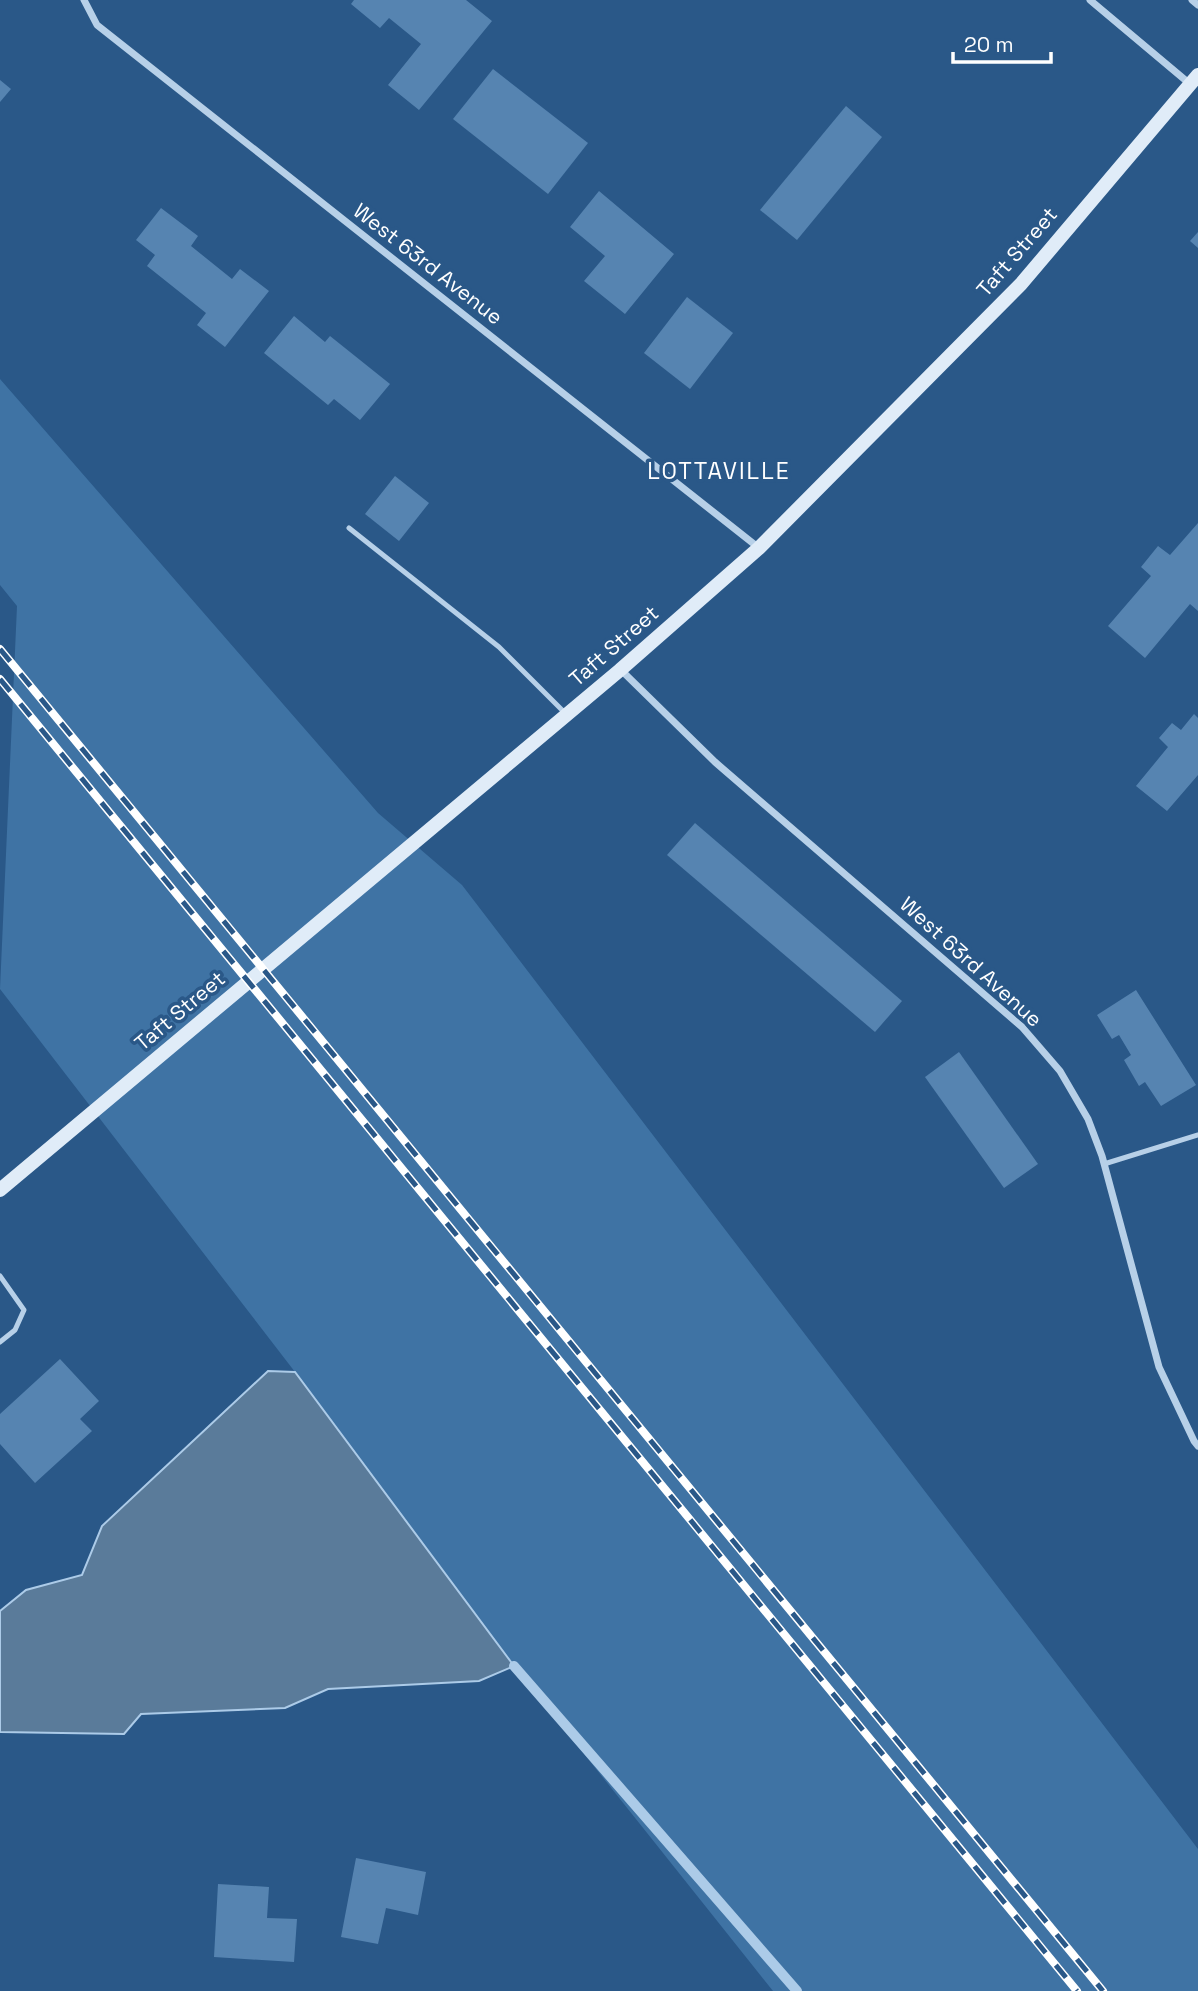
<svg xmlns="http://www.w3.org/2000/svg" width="1198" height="1991" viewBox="0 0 1198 1991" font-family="'Space Grotesk',sans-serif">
  <rect width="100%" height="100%" fill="#2a5888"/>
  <polygon fill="#3f73a4" points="0,379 378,813 462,885 1198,1849 1198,1991 773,1991 514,1666 295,1372 0,989 17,606 0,585"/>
  <polygon fill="#5a7b9a" stroke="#accbe8" stroke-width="2" points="268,1371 295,1372 514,1666 479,1681 328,1689 285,1708 141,1714 124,1734 0,1732 0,1611 26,1590 82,1575 102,1526"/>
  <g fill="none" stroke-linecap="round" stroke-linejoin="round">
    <polyline stroke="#accbe8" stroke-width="10" points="514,1666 797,1991"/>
  </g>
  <g fill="#5684b1">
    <polygon points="354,0 466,0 492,21 419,110 388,85 421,44 389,18 380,28 351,4"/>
    <polygon points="493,69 588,143 548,194 453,119"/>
    <polygon points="0,80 11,89 0,102"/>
    <polygon points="846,106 882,137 797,240 760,210"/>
    <polygon points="599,191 674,254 625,314 584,281 605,256 570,227"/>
    <polygon points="161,208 198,236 191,246 232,279 240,269 269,291 225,347 197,325 206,313 147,266 155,255 136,240"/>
    <polygon points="1198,232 1198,248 1190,241"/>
    <polygon points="687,297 733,333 690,389 644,353"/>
    <polygon points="294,316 325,342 330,336 390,384 360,420 334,399 328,405 264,353"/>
    <polygon points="395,476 429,503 399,541 365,514"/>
    <polygon points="1198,523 1198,611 1190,604 1145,658 1108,626 1151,576 1141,567 1158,546 1170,555"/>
    <polygon points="1194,714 1198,718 1198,775 1167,811 1136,786 1168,747 1159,738 1172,723 1181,730"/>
    <polygon points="695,823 902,1001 875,1032 667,855"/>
    <polygon points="1136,990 1196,1085 1161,1106 1145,1082 1139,1086 1124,1060 1131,1055 1119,1035 1112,1039 1097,1015"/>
    <polygon points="959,1052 1038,1164 1004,1188 925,1077"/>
    <polygon points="60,1359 99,1401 80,1419 92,1431 35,1483 0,1444 0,1414"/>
    <polygon points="356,1858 426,1872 418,1915 386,1908 378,1944 341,1937"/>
    <polygon points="218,1884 269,1887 267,1918 297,1919 294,1962 214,1957"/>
  </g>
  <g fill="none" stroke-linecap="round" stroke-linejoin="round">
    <g stroke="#b7d0e8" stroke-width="5">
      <polyline points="349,528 499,647 567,715"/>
      <polyline points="1104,1164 1198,1135"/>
      <polyline points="0,1276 24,1310 15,1330 0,1342"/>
    </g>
    <g stroke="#b7d0e8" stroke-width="7">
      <polyline points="84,0 97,25 759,548"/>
      <polyline points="1090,0 1190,84"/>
      <polyline points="1192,0 1198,5"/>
      <polyline points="621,670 715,762 1022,1027 1060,1071 1088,1119 1102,1156 1159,1367 1194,1441 1198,1446"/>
    </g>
    <polyline stroke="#e0ecf8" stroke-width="14" points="0,1190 620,670 759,548 1021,284 1198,75"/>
    <defs>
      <g id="rail">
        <polyline points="0,649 1103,1991"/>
        <polyline points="0,679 1077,1991"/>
      </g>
    </defs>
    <use href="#rail" stroke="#fff" stroke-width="8"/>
    <use href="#rail" stroke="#2a5888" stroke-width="5" stroke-dasharray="16" stroke-linecap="butt"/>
  </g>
  <g text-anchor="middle" stroke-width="7" stroke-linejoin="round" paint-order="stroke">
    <g font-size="21" fill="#fff" stroke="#2a5888">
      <text transform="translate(1017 252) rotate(-49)" y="7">Taft Street</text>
      <text transform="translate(428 264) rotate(38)" y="7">West 63rd Avenue</text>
      <text transform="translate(614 646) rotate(-41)" y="7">Taft Street</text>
      <text transform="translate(971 962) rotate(42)" y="7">West 63rd Avenue</text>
      <text transform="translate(180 1011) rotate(-40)" y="7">Taft Street</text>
    </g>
    <g font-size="23" letter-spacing="2" fill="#fff" stroke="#2a5888">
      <text x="719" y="479">LOTTAVILLE</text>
    </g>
  </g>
  <path d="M953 52v10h98v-10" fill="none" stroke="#ffffff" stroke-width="3.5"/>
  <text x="964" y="52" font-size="21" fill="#ffffff" stroke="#2a5888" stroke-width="5" paint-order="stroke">20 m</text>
</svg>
